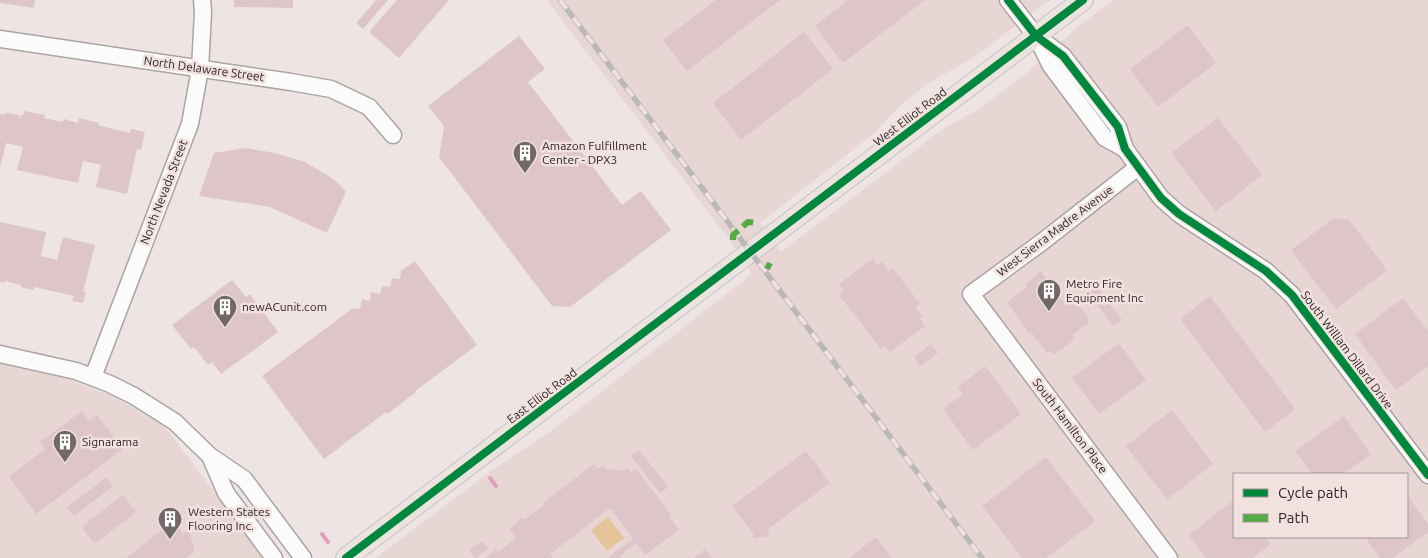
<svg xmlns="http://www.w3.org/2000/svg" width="1428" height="558" viewBox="0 0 1428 558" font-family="Ubuntu,sans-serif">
  <rect width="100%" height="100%" fill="#ede4e3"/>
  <g fill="#e7d6d3" fill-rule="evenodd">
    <path d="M547 0H1050L973 58 927 84 902 104 873 134 760 223 781 252 943 129 982 107 1027 73 1075 29 1113 0H1428V558H376L491 471 551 431 752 274 732 243ZM1234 474H1407V537H1234Z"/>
    <polygon points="0,364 68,379 109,395 155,420 168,431 265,558 0,558"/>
  </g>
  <polygon fill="#e5c49a" points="608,517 624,538 607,551 591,530"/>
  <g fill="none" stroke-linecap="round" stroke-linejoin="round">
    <g stroke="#e09fc1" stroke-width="4">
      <polyline points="490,478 496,486"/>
      <polyline points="322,534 328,542"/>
    </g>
  </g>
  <g fill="#dec5c9">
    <polygon points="0,0 35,0 34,8 0,3"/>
    <polygon points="234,0 293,0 293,8 234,7"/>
    <polygon points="376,0 388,0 363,29 356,23"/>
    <polygon points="397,0 449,0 399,58 369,32"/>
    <polygon points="716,0 780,0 687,71 663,40"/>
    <polygon points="848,0 925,0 843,63 815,26"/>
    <polygon points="1188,25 1216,63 1158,107 1130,69"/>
    <polygon points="804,32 833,69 741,140 713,103"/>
    <polygon points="519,36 545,69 528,82 622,205 641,191 671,230 570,307 552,306 439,157 444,126 428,106"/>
    <polygon points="24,111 45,115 44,118 63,122 64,119 78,123 79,118 99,123 98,125 105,127 130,133 131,129 145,132 141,150 137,149 127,194 96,187 101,165 97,164 83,161 78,183 17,170 23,147 6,143 0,167 0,114 5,115 5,113 19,115 19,118 20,118 21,115 23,115"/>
    <polygon points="1218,118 1262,175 1216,211 1171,153"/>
    <polygon points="246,148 275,153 305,162 329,176 340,185 346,192 327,233 270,207 199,196 214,153"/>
    <polygon points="1334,218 1349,220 1387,270 1336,309 1291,250"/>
    <polygon points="0,222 46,232 41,256 57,260 63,237 95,245 83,292 86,292 83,303 72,301 74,296 34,287 33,290 21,287 21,285 5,281 5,283 0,282"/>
    <polygon points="873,259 877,265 882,262 889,271 893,268 920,304 915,307 923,317 920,319 925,326 890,352 885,346 881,349 839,295 844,291 839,284"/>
    <polygon points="415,261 477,345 415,391 416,392 387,414 386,412 324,459 262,376 353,308 360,309 362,299 370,301 371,292 380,294 382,286 390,287 392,278 400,279 401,271"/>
    <polygon points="1041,271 1066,305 1072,300 1074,303 1076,301 1089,318 1087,320 1089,323 1072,335 1075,339 1054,355 1050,351 1047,353 1031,332 1029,333 1007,302 1027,287 1025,284"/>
    <polygon points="232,280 246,297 250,294 278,332 221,374 212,362 208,365 194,347 191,349 172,325"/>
    <polygon points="1097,287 1122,320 1113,326 1088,293"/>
    <polygon points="1210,296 1295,409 1265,432 1180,319"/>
    <polygon points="1403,298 1428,331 1428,366 1396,390 1355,334"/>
    <polygon points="1119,343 1146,380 1099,414 1072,378"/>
    <polygon points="931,344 938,353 920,366 914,357"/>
    <polygon points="985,366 1021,414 973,450 943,409 963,394 958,387"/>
    <polygon points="1172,410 1213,464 1167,499 1126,446"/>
    <polygon points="82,411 89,421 97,415 123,449 36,514 9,477 45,449 40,442"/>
    <polygon points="1344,416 1371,454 1343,474 1312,474 1295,451"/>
    <polygon points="639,450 668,487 660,493 631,456"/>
    <polygon points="806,451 830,483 768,529 769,536 759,537 757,538 753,537 753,533 732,506"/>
    <polygon points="1046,457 1095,521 1046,558 1022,558 982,506"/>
    <polygon points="594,464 598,469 603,465 606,469 624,471 627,468 631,473 636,469 671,515 669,516 679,530 645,555 636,543 620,556 622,558 607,558 633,539 610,508 550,554 553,558 485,558 496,549 498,552 516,538 509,529 522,518 524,520 544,505 543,503"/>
    <polygon points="107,477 113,486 74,516 67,507"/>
    <polygon points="123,495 136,512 97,542 93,542 83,529 84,525"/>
    <polygon points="1407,495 1428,524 1428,532 1392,558 1380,558 1365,537 1407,537"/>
    <polygon points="1234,500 1234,537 1265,537 1271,544 1253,558 1206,558 1189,535"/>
    <polygon points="170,524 175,530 179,528 183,534 187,531 192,536 190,538 194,546 193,553 185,558 126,558"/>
    <polygon points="876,537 892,558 849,558"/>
    <polygon points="482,541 488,549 475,558 469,550"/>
    <polygon points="705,549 712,558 694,558"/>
  </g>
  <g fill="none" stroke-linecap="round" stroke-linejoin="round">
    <defs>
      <g id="minor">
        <polyline points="1008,0 1036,36 1051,66 1105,138 1125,149"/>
        <polyline points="1036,36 1063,56 1118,127 1125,149 1161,198 1179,214 1266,271 1292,295 1428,475"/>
        <polyline points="0,39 291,82 331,89 369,107 393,135"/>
        <polyline points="1138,167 1042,242 971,294 1169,558"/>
        <polyline points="0,354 76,371 110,384 134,396 175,422 210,456 244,479 303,558"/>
        <polyline points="93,377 190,124 200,69 203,12 202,0"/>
        <polyline points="210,456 226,493 274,558"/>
      </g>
      <polyline id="major" points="346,558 1083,0"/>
    </defs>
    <use href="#minor" stroke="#aaa4a3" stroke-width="19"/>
    <use href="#major" stroke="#c7c2c1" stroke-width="22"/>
    <use href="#minor" stroke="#fcfbfb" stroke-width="16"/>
    <use href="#major" stroke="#eae3e0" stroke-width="20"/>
    <defs>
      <polyline id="rail" points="560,0 982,558"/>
    </defs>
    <use href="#rail" stroke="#bbb9b8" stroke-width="5.5"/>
    <use href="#rail" stroke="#f1e1df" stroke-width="4" stroke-dasharray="11" stroke-linecap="butt"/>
    <g stroke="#54aa44" stroke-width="6" stroke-dasharray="12 6" stroke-linecap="butt">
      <polyline points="733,240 733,235 748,222 757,223"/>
      <polyline points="767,269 770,263"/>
    </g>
    <defs>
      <g id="cycleway">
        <polyline points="1008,0 1036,36 1063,56 1118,127 1125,149 1161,198 1179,214 1266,271 1292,295 1428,475"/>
        <polyline points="346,558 1083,0"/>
      </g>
    </defs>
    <use href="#cycleway" stroke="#f1e1df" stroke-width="11"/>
    <use href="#cycleway" stroke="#00873e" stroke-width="8"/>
  </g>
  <defs>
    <symbol id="building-pin" viewBox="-11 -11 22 30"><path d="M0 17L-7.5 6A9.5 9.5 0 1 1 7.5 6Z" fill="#706968" stroke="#f1e1df"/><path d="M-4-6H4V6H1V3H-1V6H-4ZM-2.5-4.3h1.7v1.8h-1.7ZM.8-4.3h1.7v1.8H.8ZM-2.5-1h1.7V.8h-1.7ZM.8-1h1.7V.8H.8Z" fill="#fff"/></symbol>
  </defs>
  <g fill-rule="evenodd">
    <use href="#building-pin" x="511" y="139" width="28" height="38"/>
    <use href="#building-pin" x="1035" y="277" width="28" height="38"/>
    <use href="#building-pin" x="211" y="293" width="28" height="38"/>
    <use href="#building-pin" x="51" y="428" width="28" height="38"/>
    <use href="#building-pin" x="156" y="505" width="28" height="38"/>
  </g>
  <g text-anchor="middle" stroke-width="5" stroke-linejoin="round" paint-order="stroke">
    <g font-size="12" fill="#2d2726" stroke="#f1e1df">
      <text transform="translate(204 69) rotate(8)" y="4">North Delaware Street</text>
      <text transform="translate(910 117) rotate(-37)" y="4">West Elliot Road</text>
      <text transform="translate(164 192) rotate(-69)" y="4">North Nevada Street</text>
      <text transform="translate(1055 231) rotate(-37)" y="4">West Sierra Madre Avenue</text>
      <text transform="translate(1347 350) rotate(53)" y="4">South William Dillard Drive</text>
      <text transform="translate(542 396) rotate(-37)" y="4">East Elliot Road</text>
      <text transform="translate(1070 426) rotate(53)" y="4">South Hamilton Place</text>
    </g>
    <g font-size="12" fill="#2d2726" stroke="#f1e1df" text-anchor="start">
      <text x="542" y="150">Amazon Fulfillment<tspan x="542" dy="14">Center - DPX3</tspan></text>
      <text x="1066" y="288">Metro Fire<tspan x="1066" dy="14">Equipment Inc</tspan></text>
      <text x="242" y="311">newACunit.com</text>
      <text x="82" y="446">Signarama</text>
      <text x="188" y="516">Western States<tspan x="188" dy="14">Flooring Inc.</tspan></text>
    </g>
  </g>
  <rect x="1233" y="473" width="175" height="65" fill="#f1e1df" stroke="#a39795"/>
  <rect x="1243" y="489" width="25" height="8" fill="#00873e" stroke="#a39795"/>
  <text x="1278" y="498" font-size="15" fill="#2d2726">Cycle path</text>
  <rect x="1243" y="514" width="25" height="8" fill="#54aa44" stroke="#a39795"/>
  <text x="1278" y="523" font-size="15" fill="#2d2726">Path</text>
</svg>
